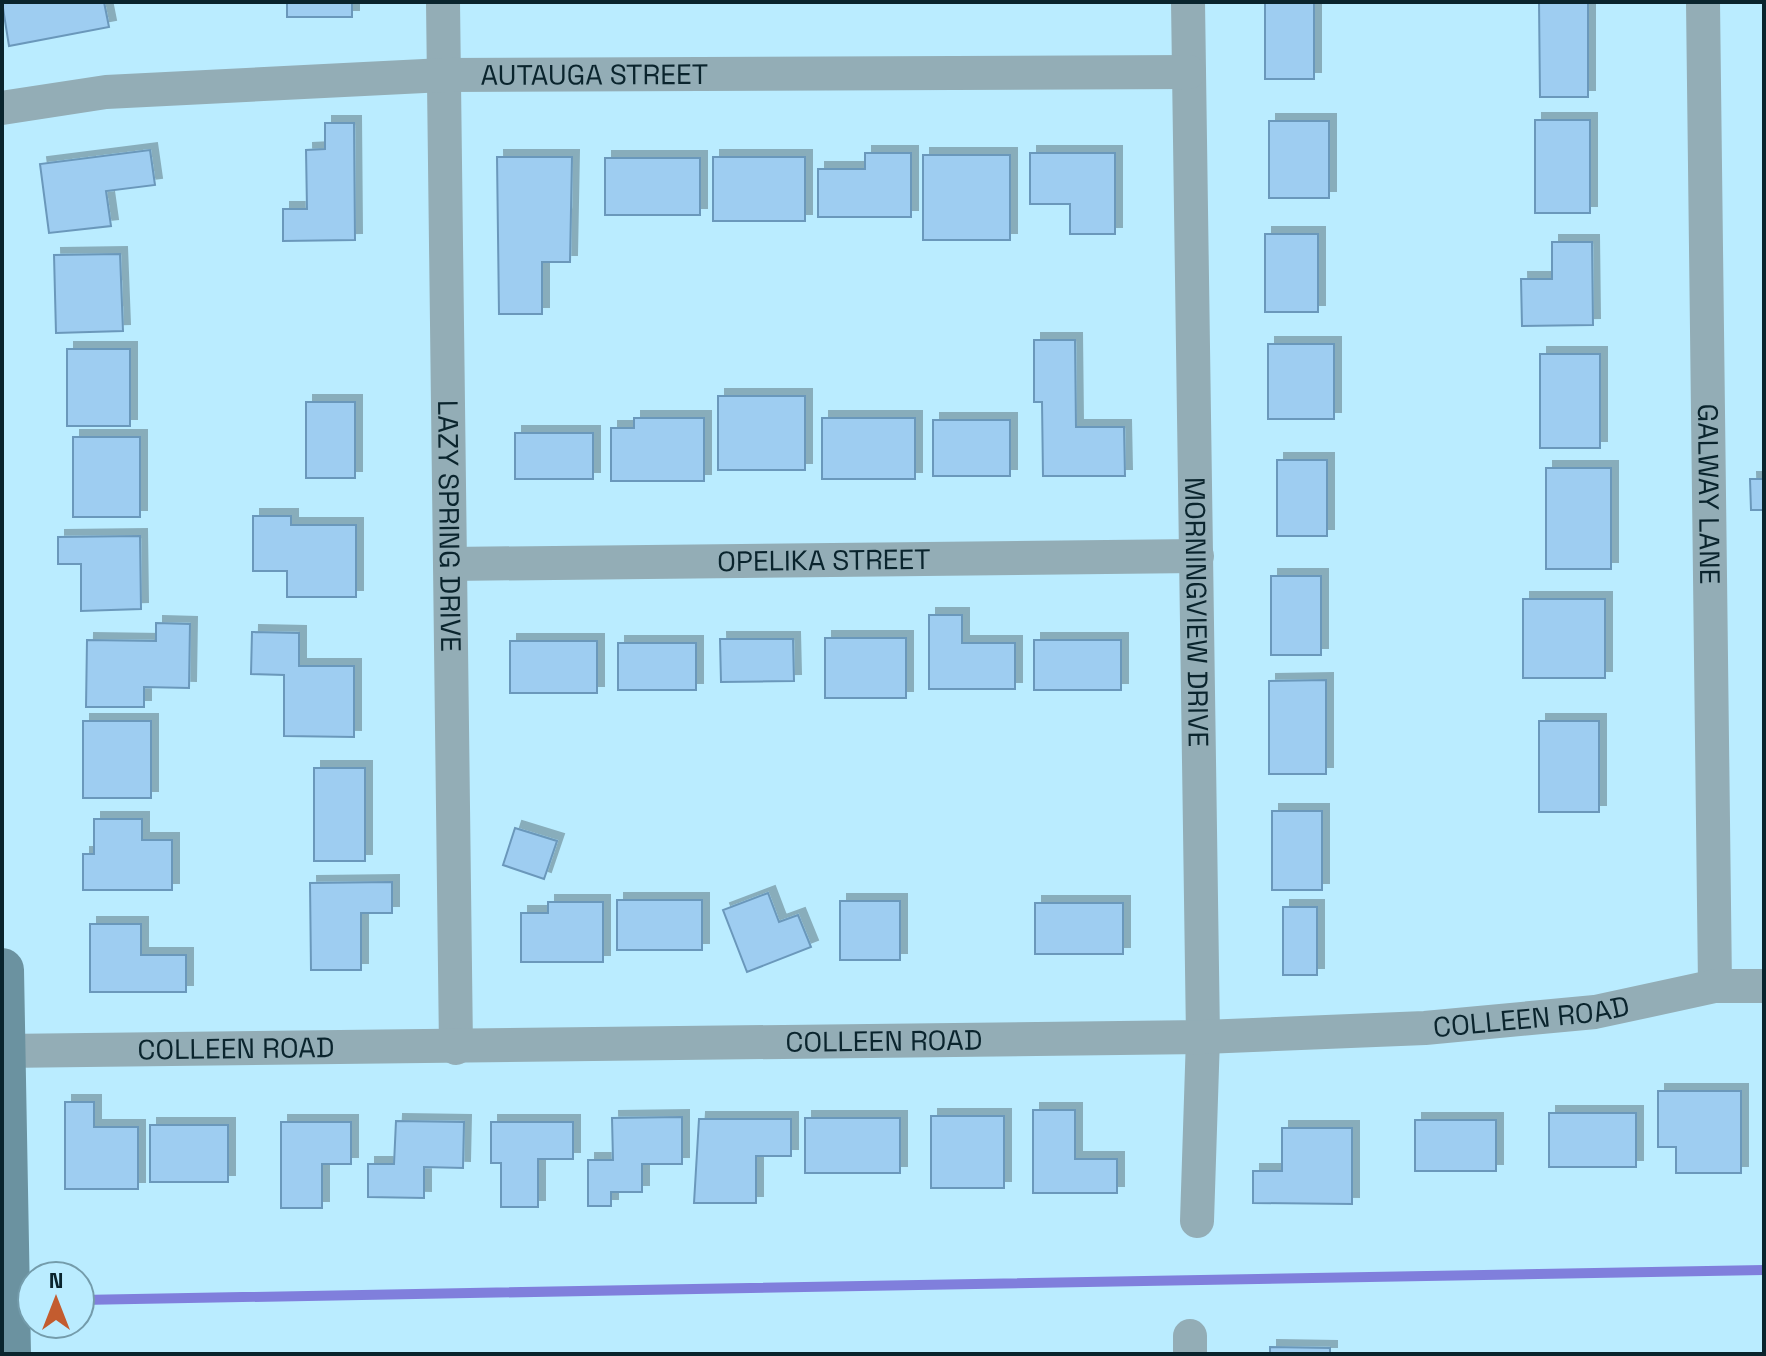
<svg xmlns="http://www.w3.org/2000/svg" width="1766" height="1356" font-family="'Space Grotesk',sans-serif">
  <defs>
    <filter id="shadow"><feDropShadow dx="7" dy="-7" stdDeviation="0" flood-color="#0004"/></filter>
  </defs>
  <rect width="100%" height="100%" fill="#baecff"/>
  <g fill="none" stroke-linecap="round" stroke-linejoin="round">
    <path stroke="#807fdc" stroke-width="10" d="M 80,1300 L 1764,1270"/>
  </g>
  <path fill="#9ecdf1" stroke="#6b98bb" stroke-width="2" filter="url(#shadow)" d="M 2,2 L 104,2 L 109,27 L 9,46 Z
    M 287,2 L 352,2 L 352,17 L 287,17 Z
    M 1539,2 L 1588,2 L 1588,97 L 1540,97 Z
    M 1265,3 L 1314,3 L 1314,79 L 1265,79 Z
    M 1535,120 L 1590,120 L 1590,213 L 1535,213 Z
    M 1269,121 L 1329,121 L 1329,198 L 1269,198 Z
    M 325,123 L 354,123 L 355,240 L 283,241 L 283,209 L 307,209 L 306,150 L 325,149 Z
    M 150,150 L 155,185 L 106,191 L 111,226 L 49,233 L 40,164 Z
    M 865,153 L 911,153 L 911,217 L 818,217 L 818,169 L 865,169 Z
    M 1030,153 L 1115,153 L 1115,234 L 1070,234 L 1070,204 L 1030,204 Z
    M 923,155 L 1010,155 L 1010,240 L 923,240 Z
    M 497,157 L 572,157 L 570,262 L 542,262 L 542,314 L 499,314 Z
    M 713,157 L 805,157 L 805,221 L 713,221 Z
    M 605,158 L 700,158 L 700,215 L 605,215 Z
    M 1265,234 L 1318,234 L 1318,312 L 1265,312 Z
    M 1552,242 L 1592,242 L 1593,325 L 1522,326 L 1521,279 L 1552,279 Z
    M 120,254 L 123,331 L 56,333 L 54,255 Z
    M 1034,340 L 1075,340 L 1076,427 L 1124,427 L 1125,476 L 1043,476 L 1042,402 L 1034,402 Z
    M 1268,344 L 1334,344 L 1334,419 L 1268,419 Z
    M 67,349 L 130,349 L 130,426 L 67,426 Z
    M 1540,354 L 1600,354 L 1600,448 L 1540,448 Z
    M 718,396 L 805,396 L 805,470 L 718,470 Z
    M 306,402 L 355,402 L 355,478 L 306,478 Z
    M 634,418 L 704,418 L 704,481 L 611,481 L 611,428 L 634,428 Z
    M 822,418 L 915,418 L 915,479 L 822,479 Z
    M 933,420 L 1010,420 L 1010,476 L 933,476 Z
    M 515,433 L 593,433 L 593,479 L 515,479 Z
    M 73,437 L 140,437 L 140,517 L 73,517 Z
    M 1277,460 L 1327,460 L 1327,536 L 1277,536 Z
    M 1546,468 L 1611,468 L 1611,569 L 1546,569 Z
    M 1750,479 L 1764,479 L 1764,510 L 1751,510 Z
    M 253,516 L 291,516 L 291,525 L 356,525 L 356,597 L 287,597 L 287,571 L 253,571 Z
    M 140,536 L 141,609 L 81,611 L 81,564 L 58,564 L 58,537 Z
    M 1271,576 L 1321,576 L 1321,655 L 1271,655 Z
    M 1523,599 L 1605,599 L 1605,678 L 1523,678 Z
    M 929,615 L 962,615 L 962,643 L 1015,643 L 1015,689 L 929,689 Z
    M 156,623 L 190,624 L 189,688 L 144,687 L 144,707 L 86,707 L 87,640 L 156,641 Z
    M 252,632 L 299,633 L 299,666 L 354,666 L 354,737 L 284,736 L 284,675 L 251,674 Z
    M 825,638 L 906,638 L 906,698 L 825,698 Z
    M 720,639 L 793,639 L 794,681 L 721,682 Z
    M 1034,640 L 1121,640 L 1121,690 L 1034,690 Z
    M 510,641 L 597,641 L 597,693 L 510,693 Z
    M 618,643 L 696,643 L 696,690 L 618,690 Z
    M 1326,680 L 1326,774 L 1269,774 L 1269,681 Z
    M 83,721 L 151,721 L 151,798 L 83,798 Z
    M 1539,721 L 1599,721 L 1599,812 L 1539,812 Z
    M 314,768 L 365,768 L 365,861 L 314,861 Z
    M 1272,811 L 1322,811 L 1322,890 L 1272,890 Z
    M 94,819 L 142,819 L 142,840 L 172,840 L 172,890 L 83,890 L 83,854 L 94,854 Z
    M 515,828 L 557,841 L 544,879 L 503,865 Z
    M 392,882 L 392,913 L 361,913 L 361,970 L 311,970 L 310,883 Z
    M 768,893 L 779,922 L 798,915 L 811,947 L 747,972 L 723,910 Z
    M 617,900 L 702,900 L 702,950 L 617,950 Z
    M 840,901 L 900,901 L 900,960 L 840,960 Z
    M 548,902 L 603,902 L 603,962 L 521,962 L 521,913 L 548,913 Z
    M 1035,903 L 1123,903 L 1123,954 L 1035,954 Z
    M 1283,907 L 1317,907 L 1317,975 L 1283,975 Z
    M 90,924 L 141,924 L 141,955 L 186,955 L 186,992 L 90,992 Z
    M 1658,1091 L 1741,1091 L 1741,1173 L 1676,1173 L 1676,1147 L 1658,1147 Z
    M 65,1102 L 94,1102 L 94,1127 L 138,1127 L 138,1189 L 65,1189 Z
    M 1033,1110 L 1075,1110 L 1075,1159 L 1117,1159 L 1117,1193 L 1033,1193 Z
    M 1549,1113 L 1636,1113 L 1636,1167 L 1549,1167 Z
    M 931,1116 L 1004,1116 L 1004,1188 L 931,1188 Z
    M 682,1117 L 682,1164 L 642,1164 L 642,1192 L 611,1192 L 611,1206 L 588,1206 L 588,1160 L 613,1160 L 612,1118 Z
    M 805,1118 L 900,1118 L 900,1173 L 805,1173 Z
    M 699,1119 L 791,1119 L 791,1156 L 756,1156 L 756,1203 L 694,1203 Z
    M 1415,1120 L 1496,1120 L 1496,1171 L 1415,1171 Z
    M 396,1121 L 464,1122 L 463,1168 L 424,1167 L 424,1198 L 368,1197 L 368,1164 L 394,1164 Z
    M 281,1122 L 351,1122 L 351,1164 L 322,1164 L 322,1208 L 281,1208 Z
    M 491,1122 L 573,1122 L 573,1159 L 538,1159 L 538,1207 L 501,1207 L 501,1163 L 491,1163 Z
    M 150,1125 L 228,1125 L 228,1182 L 150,1182 Z
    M 1282,1128 L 1352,1128 L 1352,1204 L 1253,1203 L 1253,1171 L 1282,1171 Z
    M 1270,1347 L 1330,1348 L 1330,1354 L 1270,1354 Z"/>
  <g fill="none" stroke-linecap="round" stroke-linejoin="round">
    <g stroke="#93adb6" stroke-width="34">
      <path id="s1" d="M 443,2 L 456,1048"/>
      <path id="s2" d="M 1188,2 L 1203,1037 L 1197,1221"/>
      <path id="s3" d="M 1703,2 L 1715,986"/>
      <path id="s4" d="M 2,108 L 106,92 L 444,75 L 1189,72"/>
      <path id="s5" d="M 450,564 L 1197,556"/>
      <path id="s6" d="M 2,1051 L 1203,1037 L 1425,1028 L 1595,1012 L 1715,986 L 1764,986"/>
      <path d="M 1190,1354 L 1190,1336"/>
    </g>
    <path stroke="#6b92a0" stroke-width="44" d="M 2,970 L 9,1354"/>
  </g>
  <g text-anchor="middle" stroke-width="6" stroke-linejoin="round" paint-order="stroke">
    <g font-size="28" fill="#0a242d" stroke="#baecff">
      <text dy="10" stroke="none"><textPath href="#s4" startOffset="594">AUTAUGA STREET</textPath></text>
      <text dy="10" stroke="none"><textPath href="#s3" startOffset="492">GALWAY LANE</textPath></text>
      <text dy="10" stroke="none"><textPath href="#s1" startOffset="524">LAZY SPRING DRIVE</textPath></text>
      <text dy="10" stroke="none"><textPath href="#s5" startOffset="374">OPELIKA STREET</textPath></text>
      <text dy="10" stroke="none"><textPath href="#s2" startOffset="610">MORNINGVIEW DRIVE</textPath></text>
      <text dy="10" stroke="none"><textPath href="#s6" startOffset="1530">COLLEEN ROAD</textPath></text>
      <text dy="10" stroke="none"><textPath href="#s6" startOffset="882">COLLEEN ROAD</textPath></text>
      <text dy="10" stroke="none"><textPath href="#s6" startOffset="234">COLLEEN ROAD</textPath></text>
    </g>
  </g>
  <rect width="1766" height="1356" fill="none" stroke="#0a242d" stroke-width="8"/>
  <g transform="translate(56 1300)"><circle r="38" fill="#baecff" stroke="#749cab" stroke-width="2"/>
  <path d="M0-6L14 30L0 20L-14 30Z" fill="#c35c2f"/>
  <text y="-12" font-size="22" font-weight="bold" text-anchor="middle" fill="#0a242d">N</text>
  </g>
</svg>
